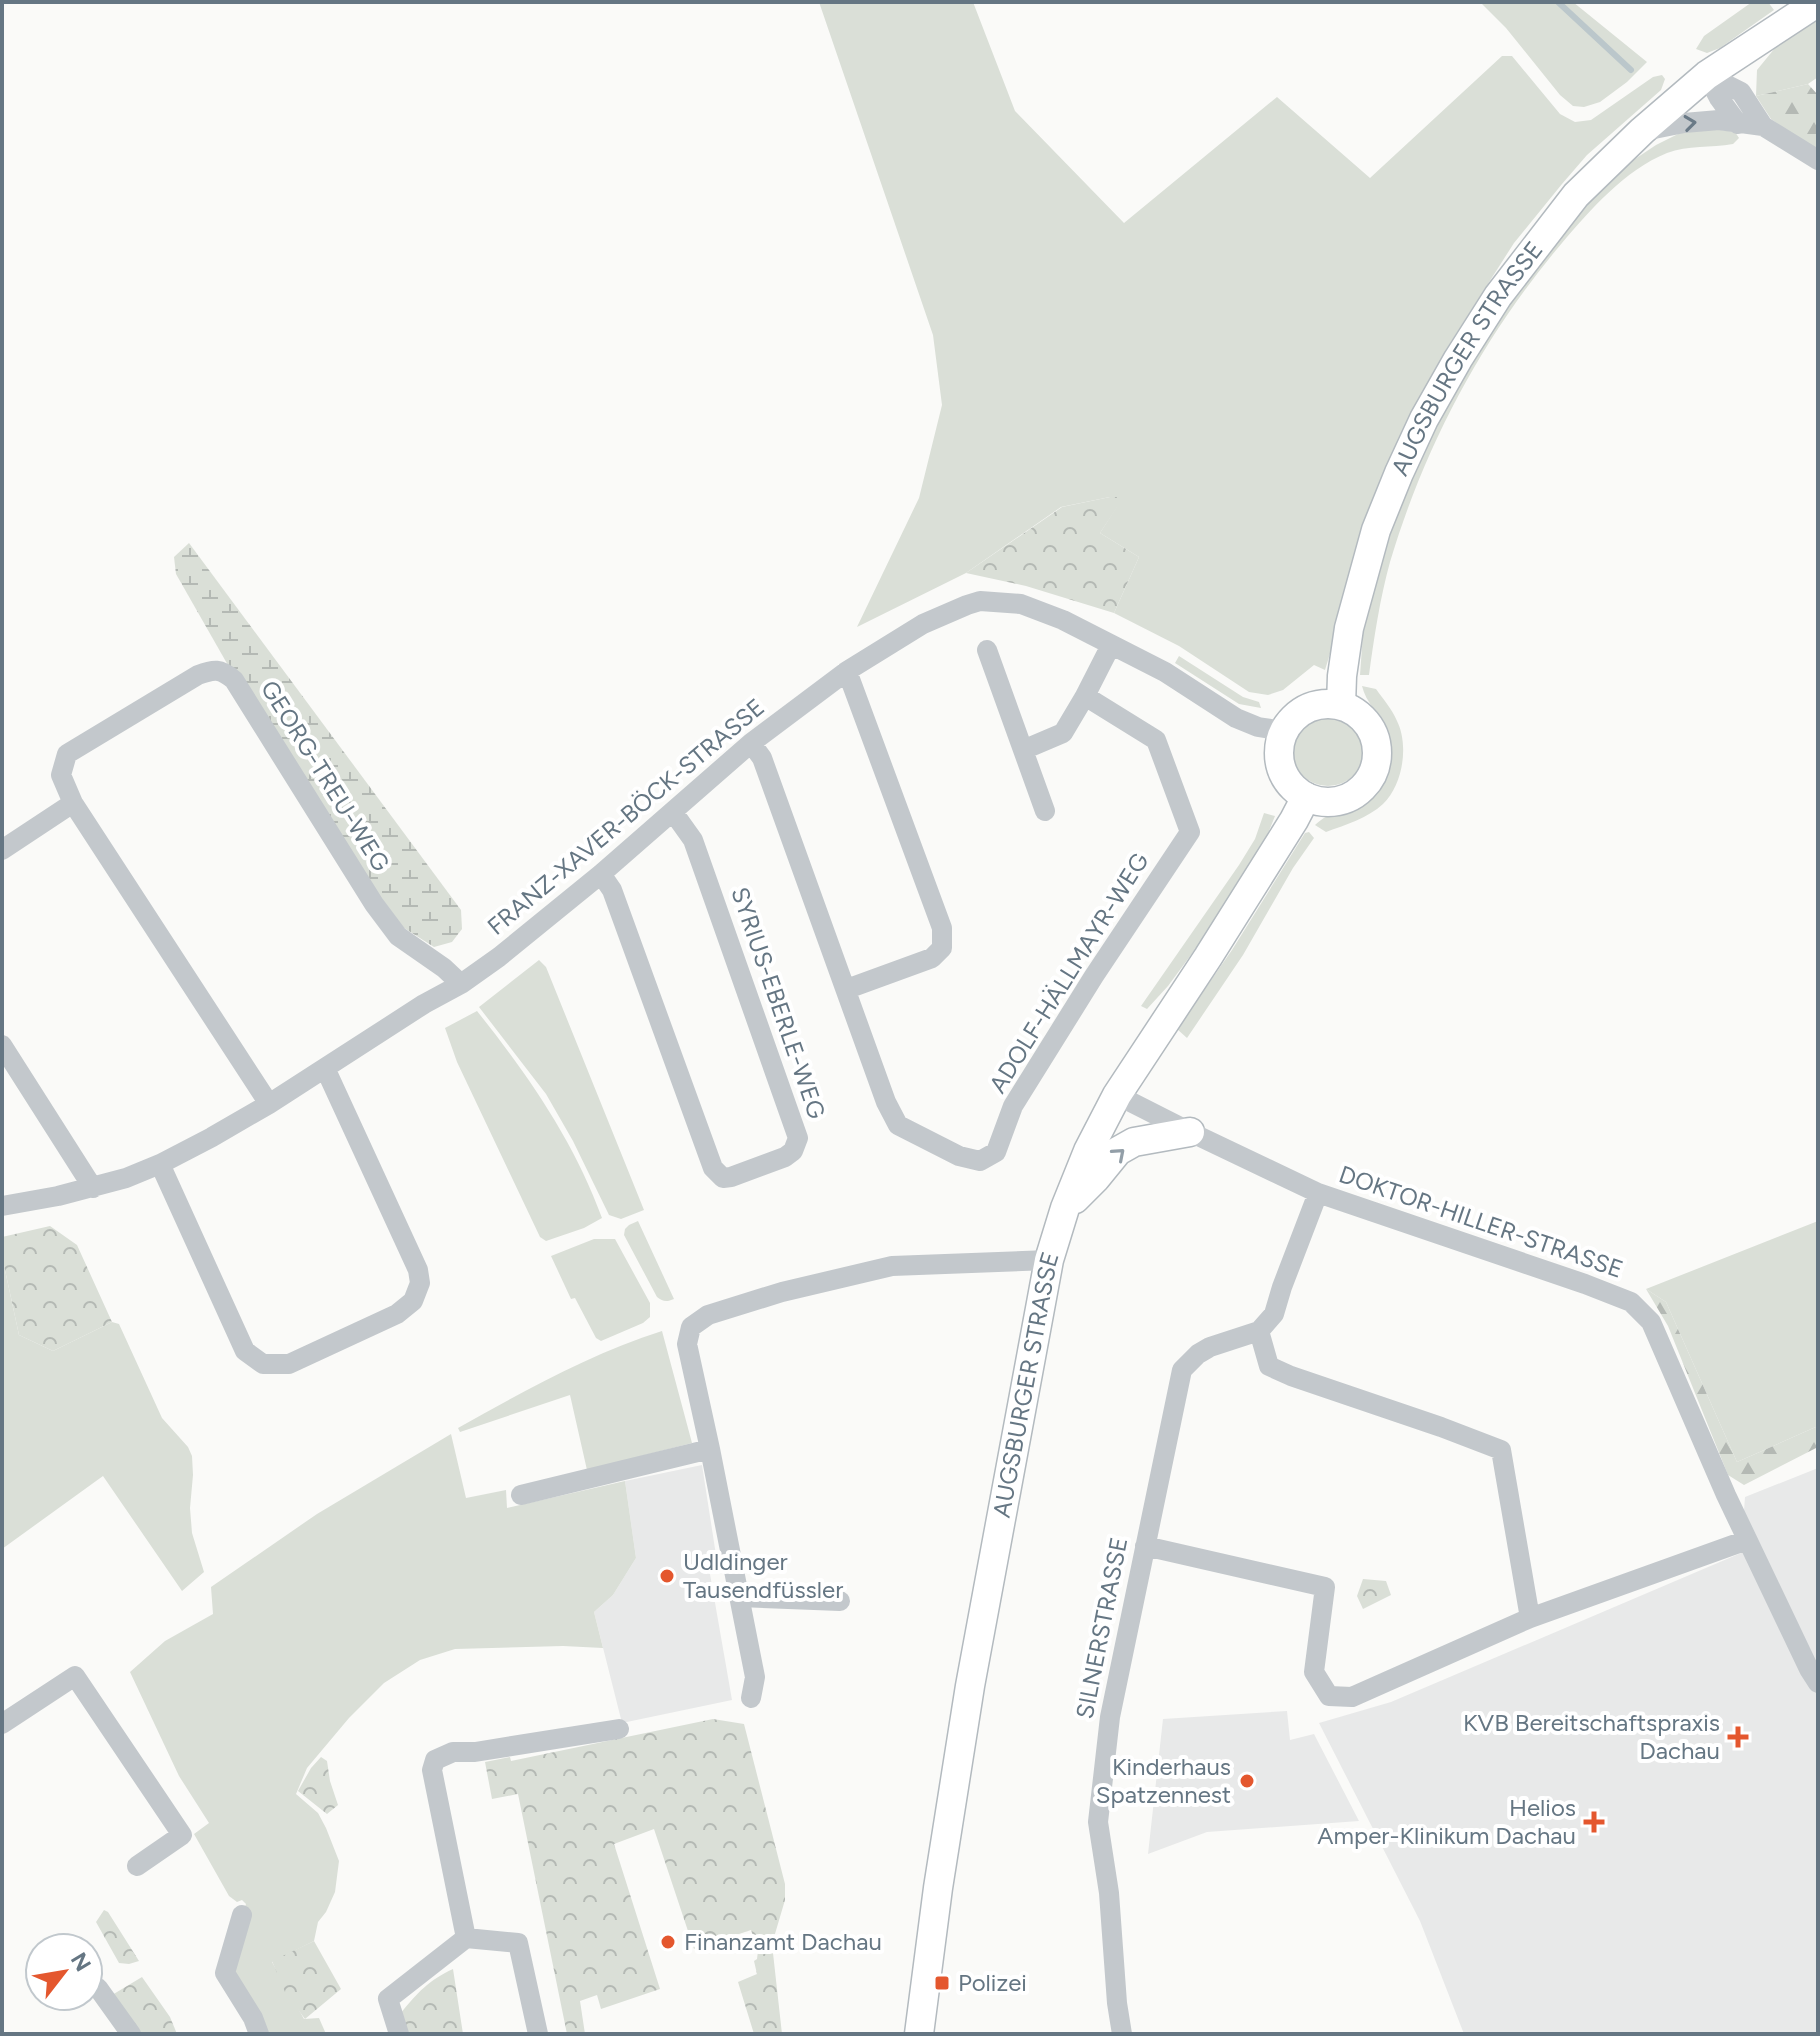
<svg xmlns="http://www.w3.org/2000/svg" width="1820" height="2036" font-family="Figtree,sans-serif">
  <defs>
    <pattern id="forest-firs" width="22" height="20" patternUnits="userSpaceOnUse" patternTransform="scale(2)"><rect width="22" height="20" fill="#dadfd7"/><path d="M5 1l3.5 6h-7zM16 11l3.5 6h-7z" fill="#b4b9b4"/></pattern>
    <pattern id="wetland-marsh" width="20" height="14" patternUnits="userSpaceOnUse" patternTransform="scale(2)"><rect width="20" height="14" fill="#dadfd7"/><path d="M1 5h8M5 5V1M11 12h8M15 12V8" fill="none" stroke="#b4b9b4"/></pattern>
    <pattern id="park-crowns" width="20" height="18" patternUnits="userSpaceOnUse" patternTransform="scale(2)"><rect width="20" height="18" fill="#dadfd7"/><path d="M2 6a3 3 0 1 1 6 0M12 15a3 3 0 1 1 6 0" fill="none" stroke="#b4b9b4"/></pattern>
  </defs>
  <rect width="100%" height="100%" fill="#fafaf8"/>
  <path fill="#e8e9e9" d="M 702,1465 L 716,1555 L 707,1557 L 732,1700 L 622,1723 L 594,1612 L 613,1595 L 636,1558 L 625,1481 Z
    M 1818,1468 L 1818,2034 L 1464,2034 L 1420,1921 L 1319,1723 L 1391,1702 L 1741,1553 L 1745,1497 Z
    M 1287,1711 L 1290,1740 L 1314,1734 L 1359,1821 L 1207,1832 L 1148,1854 L 1163,1719 Z"/>
  <path fill="#dadfd7" d="M 819,2 L 973,2 L 1015,111 L 1124,223 L 1277,97 L 1370,178 L 1502,56 L 1512,56 L 1560,114 L 1575,122 L 1591,120 L 1653,77 L 1662,75 L 1665,79 L 1661,90 L 1587,155 L 1562,184 L 1514,243 L 1447,348 L 1388,463 L 1325,670 L 1314,665 L 1283,690 L 1268,695 L 1249,692 L 1179,646 L 1114,613 L 1139,557 L 1100,533 L 1123,497 L 1110,497 L 1061,507 L 966,573 L 857,627 L 919,498 L 942,405 L 933,335 Z
    M 1480,2 L 1573,2 L 1647,62 L 1627,82 L 1600,102 L 1584,107 L 1573,106 L 1560,95 L 1506,28 Z
    M 1752,2 L 1768,2 L 1774,10 L 1720,48 L 1707,53 L 1696,49 L 1704,36 Z
    M 1818,20 L 1818,77 L 1808,84 L 1756,96 L 1757,70 L 1775,48 Z
    M 1715,129 L 1735,132 L 1739,138 L 1733,144 C 1711,148 1688,145 1667,153 C 1625,170 1591,209 1562,243 C 1483,336 1425,445 1390,562 C 1380,598 1374,638 1369,675 L 1360,675 L 1363,633 L 1386,535 L 1418,453 L 1497,309 L 1611,175 L 1656,145 L 1680,133 Z
    M 1179,656 L 1243,697 L 1259,702 L 1261,708 L 1239,704 L 1175,663 Z
    M 1362,686 L 1376,689 C 1383,699 1392,709 1397,721 C 1409,745 1403,785 1383,804 C 1368,818 1345,825 1326,832 L 1315,825 C 1331,810 1342,814 1359,805 C 1384,792 1396,755 1385,729 C 1379,713 1366,703 1362,686 Z
    M1292 750a36 36 0 1 1 72 0a36 36 0 1 1-72 0Z
    M 1264,813 L 1275,816 L 1261,851 L 1216,921 L 1168,986 L 1147,1009 L 1141,1006 L 1239,865 L 1255,839 Z
    M 1309,832 L 1314,838 L 1293,868 L 1243,955 L 1187,1038 L 1177,1029 L 1232,950 L 1305,833 Z
    M 539,960 L 546,967 L 644,1210 L 621,1219 L 609,1215 L 573,1141 L 546,1094 L 479,1007 Z
    M 477,1011 C 528,1075 574,1141 602,1218 L 584,1228 L 546,1241 L 540,1237 L 457,1062 L 445,1028 Z
    M 638,1221 L 674,1299 C 667,1302 663,1302 657,1297 L 624,1235 L 625,1229 L 629,1225 Z
    M 1818,1221 L 1818,1426 L 1737,1462 L 1666,1302 L 1646,1289 Z
    M 594,1239 L 615,1239 L 650,1303 L 650,1317 L 643,1323 L 601,1341 L 596,1338 L 575,1298 L 571,1299 L 551,1256 Z
    M 2,1256 L 19,1335 L 53,1351 L 112,1322 L 119,1324 L 162,1418 L 188,1447 L 192,1456 L 193,1475 L 190,1508 L 192,1533 L 204,1572 L 182,1591 L 103,1476 L 2,1549 Z
    M 662,1331 L 692,1443 L 587,1470 L 570,1395 L 460,1432 L 458,1428 C 524,1391 590,1354 662,1331 Z
    M 451,1434 L 466,1498 L 506,1490 L 507,1508 L 625,1481 L 636,1558 L 613,1595 L 594,1612 L 603,1648 L 563,1646 L 455,1649 L 420,1660 L 384,1683 L 349,1718 L 307,1768 L 296,1794 L 318,1813 L 326,1828 L 339,1861 L 335,1892 L 326,1912 L 318,1922 L 314,1941 L 272,1962 L 304,2019 L 319,2018 L 326,2034 L 266,2034 L 233,1973 L 242,1915 L 246,1904 L 242,1900 L 237,1902 L 229,1896 L 194,1834 L 209,1823 L 179,1776 L 130,1672 L 165,1641 L 213,1614 L 211,1587 L 317,1514 Z"/>
  <path fill="url(#forest-firs)" d="M 1808,84 L 1818,95 L 1818,149 L 1809,146 L 1771,119 L 1756,96 Z
    M 1646,1289 L 1666,1302 L 1737,1462 L 1818,1426 L 1818,1447 L 1744,1485 L 1728,1475 L 1668,1326 Z"/>
  <path fill="url(#wetland-marsh)" d="M 189,543 L 461,910 L 462,929 L 452,942 L 434,947 L 404,928 L 392,916 L 229,667 L 176,574 L 174,557 Z"/>
  <path fill="url(#park-crowns)" d="M 1110,497 L 1124,497 L 1100,533 L 1139,557 L 1114,613 L 1026,586 L 966,573 L 1062,507 Z
    M 50,1226 L 77,1245 L 112,1322 L 53,1351 L 19,1335 L 2,1256 L 2,1237 Z
    M 1363,1579 L 1386,1581 L 1391,1595 L 1363,1609 L 1357,1596 Z
    M 713,1719 L 744,1724 L 785,1884 L 785,1900 L 772,1944 L 782,2034 L 754,2034 L 738,1982 L 757,1974 L 754,1961 L 757,1959 L 758,1951 L 751,1930 L 694,1949 L 654,1829 L 614,1844 L 660,1989 L 601,2009 L 597,1995 L 580,2001 L 585,2034 L 567,2034 L 518,1794 L 492,1799 L 485,1762 L 510,1757 L 511,1761 Z
    M 321,1757 L 327,1761 L 330,1781 L 338,1805 L 327,1814 L 298,1791 L 311,1768 Z
    M 104,1910 L 108,1912 L 139,1961 L 129,1964 L 119,1963 L 96,1922 Z
    M 314,1941 L 341,1989 L 305,2019 L 285,1992 L 272,1961 Z
    M 453,1969 L 463,2034 L 409,2034 L 401,2013 C 417,1993 429,1980 453,1969 Z
    M 142,1977 L 170,2017 L 177,2034 L 141,2034 L 112,1995 Z"/>
  <g fill="none" stroke-linecap="round" stroke-linejoin="round">
    <path stroke="#bbc7cb" stroke-width="6" d="M 1558,2 L 1631,70"/>
    <defs>
      <g id="secondary">
        <circle cx="1328" cy="753" r="49"/>
        <path id="s1" d="M 1341,705 L 1342,676 L 1349,628 L 1376,530 L 1399,473 L 1424,419 L 1458,359 L 1498,296 L 1576,195 L 1642,131 L 1707,75 L 1818,2"/>
        <path d="M 1075,1199 L 1096,1178 L 1118,1151 L 1134,1142 L 1190,1132"/>
        <path id="s2" d="M 919,2034 L 938,1888 L 970,1686 L 1049,1260 L 1065,1208 L 1088,1151 L 1117,1095 L 1208,957 L 1294,820 L 1306,797"/>
      </g>
    </defs>
    <use href="#secondary" stroke="#b3babf" stroke-width="31"/>
    <path stroke="#c3c8cc" stroke-width="20" d="M 1707,75 L 1741,92 L 1763,126 L 1818,160
      M 1707,75 L 1719,98 L 1738,124
      M 1644,131 L 1684,123 L 1719,120 L 1763,126
      M 987,650 L 1045,811
      M 751,743 L 762,758 L 886,1102 L 898,1125 L 959,1156 L 980,1161 L 996,1152 L 1013,1106 L 1094,976 L 1190,832 L 1156,740 L 1085,696 L 1111,645
      M 1023,750 L 1063,733 L 1085,696
      M 2,850 L 73,803
      M 601,874 L 612,890 L 713,1168 L 723,1178 L 731,1177 L 785,1157 L 793,1151 L 798,1138 L 693,840 L 673,812
      M 847,989 L 932,958 L 942,948 L 942,928 L 847,671
      M 2,1045 L 93,1188
      M 1117,1095 L 1190,1132 L 1318,1193 L 1585,1284 L 1631,1302 L 1651,1322 L 1726,1495 L 1809,1669 L 1818,1683
      M 269,1104 L 73,803 L 61,775 L 67,754 L 198,675 C 214,669 220,668 234,680 L 374,904 L 398,936 L 444,968 L 461,984
      M 160,1164 L 245,1351 L 263,1364 L 289,1364 L 397,1314 L 413,1301 L 420,1283 L 418,1270 L 325,1068
      M 2,1206 L 58,1196 L 126,1178 L 160,1164 L 212,1137 L 269,1104 L 424,1004 L 461,984 L 499,957 L 601,874 L 751,743 L 847,671 L 923,624 L 967,605 L 980,601 L 1021,604 L 1063,620 L 1165,672 L 1236,718 L 1258,727 L 1283,731
      M 1259,1331 L 1269,1366 L 1291,1376 L 1441,1427 L 1501,1450 L 1530,1618
      M 1259,1331 L 1274,1314 L 1282,1287 L 1318,1193
      M 521,1495 L 710,1449
      M 1145,1546 L 1325,1587 L 1314,1672 L 1329,1696 L 1352,1697 L 1530,1618 L 1747,1540
      M 740,1597 L 840,1601
      M 751,1698 L 755,1677 L 710,1449 L 687,1344 L 691,1327 L 708,1315 L 782,1292 L 892,1266 L 1049,1260
      M 2,1724 L 75,1676 L 182,1835 L 137,1866
      M 242,1915 L 225,1973 L 253,2018 L 259,2034
      M 98,1988 L 131,2034
      M 399,2034 L 388,1999 L 466,1938
      M 538,2034 L 518,1943 L 466,1938 L 432,1770 L 435,1760 L 453,1752 L 475,1752 L 619,1729
      M 1122,2034 L 1117,2003 L 1109,1893 L 1098,1822 L 1110,1717 L 1182,1370 L 1198,1354 L 1210,1347 L 1259,1331"/>
    <use href="#secondary" stroke="#fff" stroke-width="28"/>
  </g>
  <defs><path id="oneway-chevron" d="M-2-3.5L2.5 0L-2 3.5" fill="none" stroke-width="1.6" stroke-linecap="round" stroke-linejoin="round" transform="scale(2)"/></defs>
  <use stroke="#6a7a87" href="#oneway-chevron" transform="translate(1690 123) rotate(-7)"/>
  <use stroke="#939fa8" href="#oneway-chevron" transform="translate(1119 1154) rotate(-41)"/>
  <g fill="#e4572e" stroke="#fff" stroke-width="3">
    <circle cx="667" cy="1576" r="8"/>
    <path d="M1734 1725h8v8h8v8h-8v8h-8v-8h-8v-8h8z"/>
    <circle cx="1247" cy="1781" r="8"/>
    <path d="M1590 1810h8v8h8v8h-8v8h-8v-8h-8v-8h8z"/>
    <circle cx="668" cy="1942" r="8"/>
    <rect x="934" y="1975" width="16" height="16" rx="4"/>
  </g>
  <g text-anchor="middle" stroke-width="8" stroke-linejoin="round" paint-order="stroke">
    <g font-size="24" fill="#657683" stroke="#fff">
      <text dy="8" stroke="none"><textPath href="#s1" startOffset="374">AUGSBURGER STRASSE</textPath></text>
      <text transform="translate(325 776) rotate(58)" y="8">GEORG-TREU-WEG</text>
      <text transform="translate(626 817) rotate(-40)" y="8">FRANZ-XAVER-BÖCK-STRASSE</text>
      <text transform="translate(1069 973) rotate(-58)" y="8">ADOLF-HÄLLMAYR-WEG</text>
      <text transform="translate(778 1003) rotate(71)" y="8">SYRIUS-EBERLE-WEG</text>
      <text transform="translate(1481 1222) rotate(19)" y="8">DOKTOR-HILLER-STRASSE</text>
      <text dy="8" stroke="none"><textPath href="#s2" startOffset="658">AUGSBURGER STRASSE</textPath></text>
      <text transform="translate(1102 1628) rotate(-79)" y="8">SILNERSTRASSE</text>
    </g>
    <g font-size="24" fill="#657683" stroke="#fff" text-anchor="start">
      <text x="683" y="1570">Udldinger<tspan x="683" dy="28">Tausendfüssler</tspan></text>
      <text x="1720" y="1731" text-anchor="end">KVB Bereitschaftspraxis<tspan x="1720" dy="28">Dachau</tspan></text>
      <text x="1231" y="1775" text-anchor="end">Kinderhaus<tspan x="1231" dy="28">Spatzennest</tspan></text>
      <text x="1576" y="1816" text-anchor="end">Helios<tspan x="1576" dy="28">Amper-Klinikum Dachau</tspan></text>
      <text x="684" y="1950">Finanzamt Dachau</text>
      <text x="958" y="1991">Polizei</text>
    </g>
  </g>
  <rect width="1820" height="2036" fill="none" stroke="#657683" stroke-width="8"/>
  <g transform="translate(64 1972) rotate(59)"><circle r="38" fill="#ffffff" stroke="#c1c8cd" stroke-width="2"/>
  <path d="M0-6L14 30L0 20L-14 30Z" fill="#e4572e"/>
  <text y="-12" font-size="22" font-weight="bold" text-anchor="middle" fill="#657683">N</text>
  </g>
</svg>
